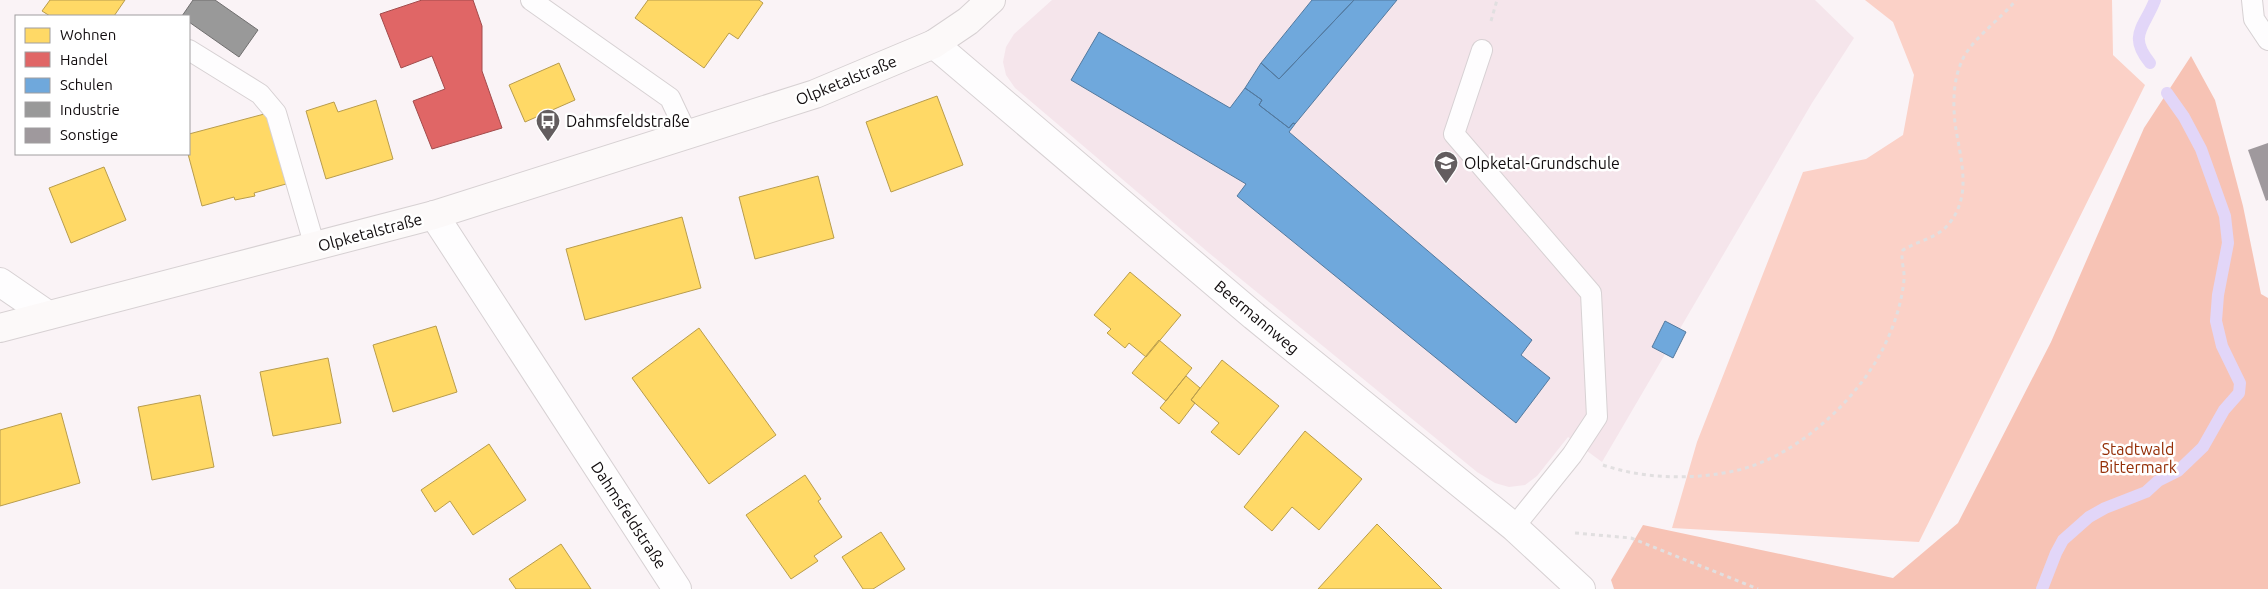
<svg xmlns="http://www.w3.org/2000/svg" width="2268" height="589" font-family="Ubuntu,sans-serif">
  <rect width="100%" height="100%" fill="#faf3f6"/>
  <path fill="#f5e5eb" d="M 1052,0 L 1815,0 L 1854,38 L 1812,103 L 1602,462 L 1568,437 L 1537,476 L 1525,485 L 1509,487 L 1495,483 L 1477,472 L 1209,253 L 1015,88 L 1006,75 L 1003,62 L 1006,47 L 1014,34 Z"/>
  <path fill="#fbd1c7" d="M 1865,0 L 2112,0 L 2113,55 L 2145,85 L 1919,542 L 1672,528 L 1697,442 L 1803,172 L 1866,159 L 1903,135 L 1914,75 L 1893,22 Z"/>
  <path fill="#f7c3b5" d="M 2191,56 L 2215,100 L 2243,206 L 2261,294 L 2268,298 L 2268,589 L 1614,589 L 1611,580 L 1643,525 L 1893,578 L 1958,523 L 2051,342 L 2144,128 Z"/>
  <path fill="#ffd966" stroke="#b89c4c" d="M 50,0 L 125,0 L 114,16 L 50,16 L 42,11 Z
    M 648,0 L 759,0 L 763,3 L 738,39 L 729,33 L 704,68 L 635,18 Z
    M 559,63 L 575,100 L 525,122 L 509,85 Z
    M 937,96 L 963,165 L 891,192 L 866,122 Z
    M 376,100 L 393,159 L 326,179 L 306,111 L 334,102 L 338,112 Z
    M 268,113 L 286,184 L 254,193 L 255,196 L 235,200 L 234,197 L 202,206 L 188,154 L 189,134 Z
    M 104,167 L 126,220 L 71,243 L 49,188 Z
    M 818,176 L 834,238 L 755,259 L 739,197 Z
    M 682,217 L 701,288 L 585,320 L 566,249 Z
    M 1130,272 L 1181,315 L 1146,357 L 1129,343 L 1125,348 L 1107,333 L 1111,329 L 1094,315 Z
    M 436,326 L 457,392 L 393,412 L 373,345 Z
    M 699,328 L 776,435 L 709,484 L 632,378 Z
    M 1159,340 L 1192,368 L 1166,401 L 1132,373 Z
    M 328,358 L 341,423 L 273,436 L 260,372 Z
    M 1222,360 L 1279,406 L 1239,455 L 1211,432 L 1219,423 L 1191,400 Z
    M 1186,376 L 1200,388 L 1191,400 L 1195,403 L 1179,424 L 1160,408 Z
    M 200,395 L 214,467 L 152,480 L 138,407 Z
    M 61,413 L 80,483 L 0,506 L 0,430 Z
    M 1305,431 L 1362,479 L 1319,530 L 1292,507 L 1272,531 L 1244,507 Z
    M 489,444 L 526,500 L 473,535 L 450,501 L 435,512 L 421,490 Z
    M 805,475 L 821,499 L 818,501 L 842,537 L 814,556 L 818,561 L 791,579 L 746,515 Z
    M 1377,524 L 1442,589 L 1318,589 Z
    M 881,532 L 905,569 L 873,589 L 863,589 L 842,557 Z
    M 561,544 L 591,589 L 516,589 L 509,579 Z"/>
  <path fill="#e06666" stroke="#a24b4c" d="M 422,0 L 473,0 L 482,26 L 482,71 L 502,128 L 432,149 L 413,101 L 445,89 L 432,56 L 401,68 L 380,14 Z"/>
  <path fill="#6fa8dc" stroke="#53799e" d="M 1312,0 L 1354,0 L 1279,79 L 1261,63 Z
    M 1354,0 L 1397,0 L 1295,124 L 1293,123 L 1289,128 L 1259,105 L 1262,100 L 1245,88 L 1261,63 L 1279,79 Z
    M 1099,32 L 1230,108 L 1245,88 L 1262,100 L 1259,105 L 1289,128 L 1293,123 L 1295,124 L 1289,132 L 1532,340 L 1521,355 L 1550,378 L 1516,423 L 1237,196 L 1246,184 L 1071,80 Z
    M 1665,321 L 1686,332 L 1673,358 L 1652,347 Z"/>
  <path fill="#999" stroke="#706f6f" d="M 193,0 L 215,0 L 258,30 L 239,57 L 189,22 L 189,16 L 182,16 Z"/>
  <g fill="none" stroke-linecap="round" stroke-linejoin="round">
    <path stroke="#e2d6f8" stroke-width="12" d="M 2150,63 C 2127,35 2145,27 2155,0
      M 2042,589 L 2056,553 L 2063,540 L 2089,517 L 2105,508 L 2146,492 L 2158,481 L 2178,471 L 2203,447 L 2224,410 L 2239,393 L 2240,383 L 2222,346 L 2216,321 L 2218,295 L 2228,243 L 2225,216 L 2201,149 L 2184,117 L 2167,93"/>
  </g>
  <path fill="#9f999d" d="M 2268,143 L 2268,200 L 2266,201 L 2248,150 Z"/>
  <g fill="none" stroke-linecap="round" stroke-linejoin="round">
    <defs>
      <path id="lane" d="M 531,0 L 670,98 L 687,134
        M 2252,0 L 2254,19 L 2268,40
        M 189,50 L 260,94 L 276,113 L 315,247
        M 1482,50 L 1454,134 L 1591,293 L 1597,417 L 1572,455 L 1514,527"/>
      <path id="street" d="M 934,44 L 1254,316 L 1514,527 L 1581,589
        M 434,215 L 677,589
        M 0,282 L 48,315"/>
      <path id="secondary" d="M 0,328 L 434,215 L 815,94 L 934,44 L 968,21 L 991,0"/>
    </defs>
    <use href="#lane" stroke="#d7d1d3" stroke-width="22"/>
    <use href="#street" stroke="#d7d1d3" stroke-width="30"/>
    <use href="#secondary" stroke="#d7d1d3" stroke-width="30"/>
    <path stroke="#e1dfe0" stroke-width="3" stroke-dasharray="4 4" stroke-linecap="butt" d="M 1491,21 L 1497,0
      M 1603,465 C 1644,479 1692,480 1734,471 C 1797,458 1863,396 1888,338 C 1896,320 1902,300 1904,280 C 1905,269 1900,260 1903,250 C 1916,242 1932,239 1944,229 C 1975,199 1960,159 1955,123 C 1953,104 1953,82 1961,63 C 1969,41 2001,19 2016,0
      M 1575,533 L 1631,538 L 1758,589"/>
    <use href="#lane" stroke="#fefdfe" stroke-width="20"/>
    <use href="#street" stroke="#fefdfe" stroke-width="28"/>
    <use href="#secondary" stroke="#fcf9f9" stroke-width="28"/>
  </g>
  <defs>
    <symbol id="bus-pin" viewBox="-11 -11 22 30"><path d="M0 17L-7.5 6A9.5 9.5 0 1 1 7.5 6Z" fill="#635d5f" stroke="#fff"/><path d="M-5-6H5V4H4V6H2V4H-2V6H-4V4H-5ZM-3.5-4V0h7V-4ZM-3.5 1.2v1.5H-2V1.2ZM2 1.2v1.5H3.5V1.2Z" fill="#fff"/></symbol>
    <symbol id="school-pin" viewBox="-11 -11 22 30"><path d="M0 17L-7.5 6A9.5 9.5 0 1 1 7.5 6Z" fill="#635d5f" stroke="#fff"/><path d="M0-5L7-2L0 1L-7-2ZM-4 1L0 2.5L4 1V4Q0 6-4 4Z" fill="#fff"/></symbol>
  </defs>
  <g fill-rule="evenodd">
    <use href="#bus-pin" x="534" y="107" width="28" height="38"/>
    <use href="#school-pin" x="1432" y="149" width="28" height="38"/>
  </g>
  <g text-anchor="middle" stroke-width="5" stroke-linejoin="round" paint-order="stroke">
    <g font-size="16" fill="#110c0e" stroke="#fff">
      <text transform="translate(846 80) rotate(-22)" y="6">Olpketalstraße</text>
      <text transform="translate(370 232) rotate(-15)" y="6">Olpketalstraße</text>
      <text transform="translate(1257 317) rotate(40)" y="6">Beermannweg</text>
      <text transform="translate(629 515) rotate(57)" y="6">Dahmsfeldstraße</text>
    </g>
    <g font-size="16" fill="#110c0e" stroke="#fff" text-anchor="start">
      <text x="566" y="127">Dahmsfeldstraße</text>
      <text x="1464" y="169">Olpketal-Grundschule</text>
    </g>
    <g font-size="16" fill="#942e06" stroke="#fff">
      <text x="2138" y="455">Stadtwald<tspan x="2138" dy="18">Bittermark</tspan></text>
    </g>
  </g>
  <rect x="15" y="15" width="175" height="140" fill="#ffffff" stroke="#a09e9f"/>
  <rect x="25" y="28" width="25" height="15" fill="#ffd966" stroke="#a09e9f"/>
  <text x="60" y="40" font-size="15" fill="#110c0e">Wohnen</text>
  <rect x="25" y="52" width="25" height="15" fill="#e06666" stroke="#a09e9f"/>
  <text x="60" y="65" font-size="15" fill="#110c0e">Handel</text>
  <rect x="25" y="78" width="25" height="15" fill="#6fa8dc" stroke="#a09e9f"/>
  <text x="60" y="90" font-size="15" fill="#110c0e">Schulen</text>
  <rect x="25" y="102" width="25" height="15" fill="#999999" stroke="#a09e9f"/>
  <text x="60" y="115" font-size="15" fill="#110c0e">Industrie</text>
  <rect x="25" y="128" width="25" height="15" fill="#9f999d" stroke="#a09e9f"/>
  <text x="60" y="140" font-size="15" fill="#110c0e">Sonstige</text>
</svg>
